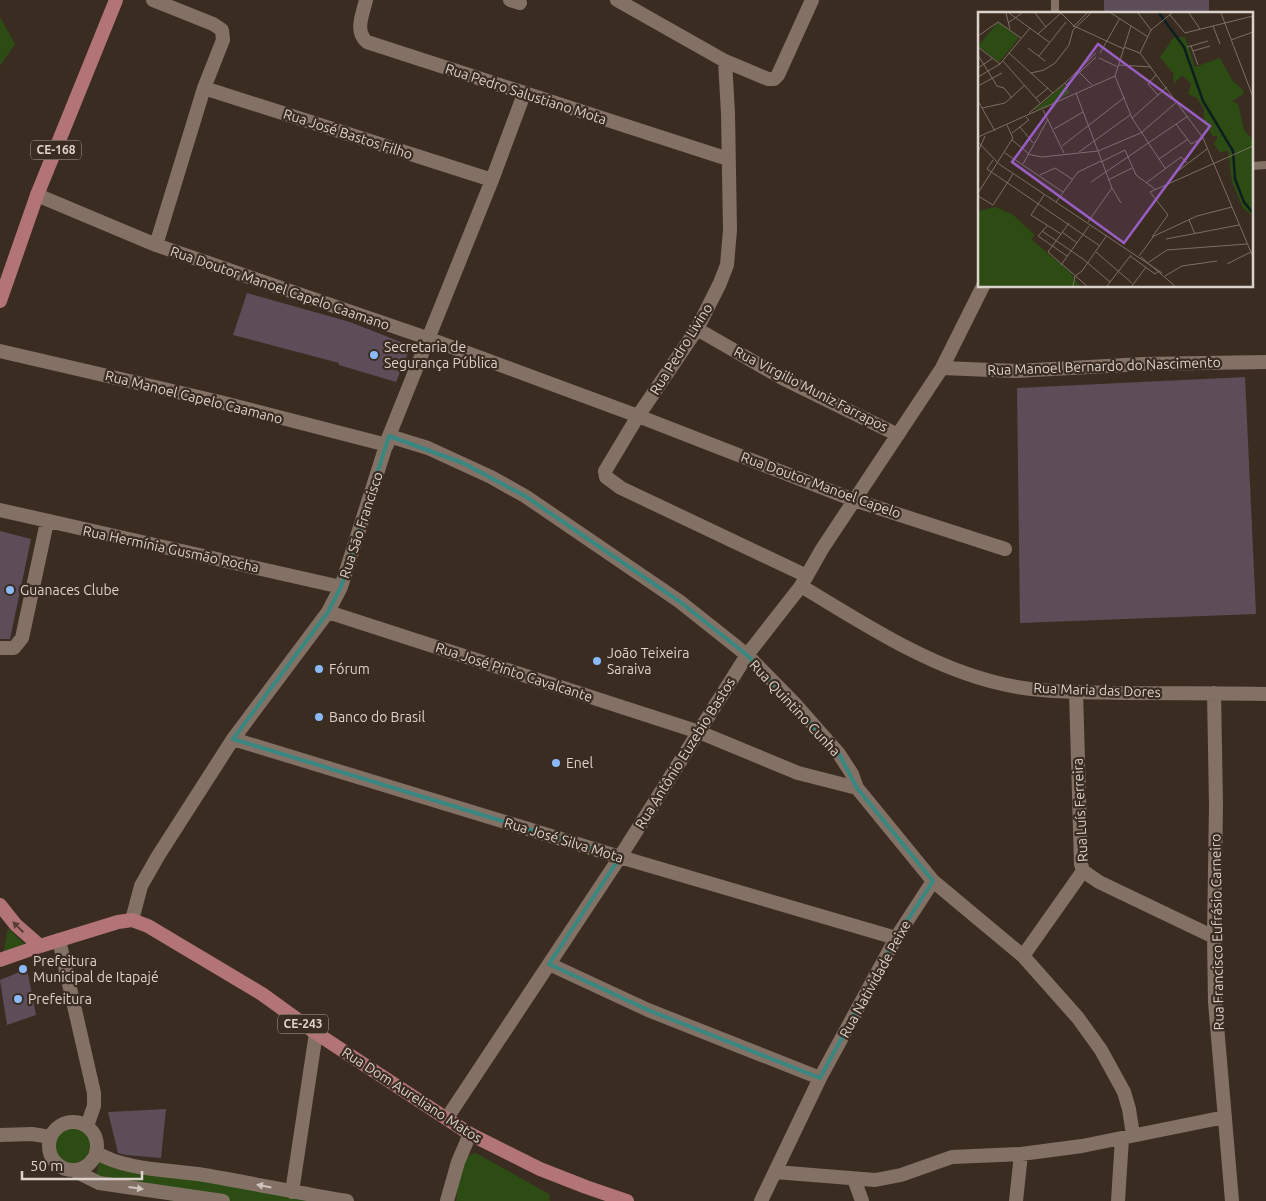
<svg xmlns="http://www.w3.org/2000/svg" width="1266" height="1201" font-family="Ubuntu,sans-serif">
  <rect width="100%" height="100%" fill="#3b2c22"/>
  <path fill="#2d4c14" d="M 0,17 L 15,44 L 0,66 Z
    M 8,928 L 29,948 L 3,955 Z
    M54 1145a18 18 0 1 1 36 0a18 18 0 1 1-36 0Z
    M 476,1153 L 549,1194 L 550,1201 L 456,1201 C 459,1186 458,1155 476,1153 Z
    M 100,1156 L 354,1201 L 174,1201 L 95,1187 Z"/>
  <path fill="#5c4d59" d="M 1104,0 L 1209,0 L 1209,14 L 1104,14 Z
    M 247,293 L 350,322 L 411,346 L 396,382 L 339,365 L 339,363 L 233,335 Z
    M 1245,377 L 1256,614 L 1020,623 L 1017,388 Z
    M 0,531 L 31,539 L 10,639 L 0,639 Z
    M 27,969 L 36,1015 L 7,1025 L 0,980 Z
    M 166,1109 L 161,1158 L 126,1155 L 118,1153 L 108,1112 Z"/>
  <g fill="none" stroke-linecap="round" stroke-linejoin="round">
    <path stroke="#837166" stroke-width="8" d="M 1055,0 L 1055,14
      M 1252,166 L 1266,165"/>
    <path stroke="#837166" stroke-width="14" d="M 153,0 L 213,24 L 222,30 L 223,40 L 204,88 L 156,245
      M 366,0 C 363,14 354,31 367,42 L 728,159
      M 510,0 L 520,3
      M 617,0 L 725,61 L 768,79 L 774,79 L 778,75 L 812,0
      M 725,61 L 728,113 L 730,230 L 727,265 L 720,283 L 697,329 L 638,416 L 605,471 L 606,477 L 621,488 L 807,576
      M 204,88 L 492,180
      M 37,195 L 156,245 L 430,339 L 638,416 L 854,500 L 1005,549
      M 697,329 L 782,378 L 898,435
      M 0,351 L 220,402 L 387,445
      M 942,368 L 1016,371 L 1143,364 L 1266,362
      M 389,436 L 428,448 L 491,477 L 525,496 L 679,601 L 747,655 L 794,703 L 839,754 L 852,774 L 857,788 L 933,881 L 1023,956 L 1078,1018 L 1101,1050 L 1124,1092 L 1129,1109 L 1133,1135
      M 0,510 L 341,587
      M 801,586 C 863,623 927,666 998,683 C 1037,693 1082,692 1122,693 C 1170,693 1218,693 1266,694
      M 328,612 L 699,732 L 798,773 L 857,788
      M 0,648 L 14,648 L 22,638 L 47,522
      M 1076,692 L 1081,864 L 1083,871 L 1099,882 L 1214,937
      M 1214,693 L 1216,804 L 1214,937 L 1215,1002 L 1232,1201
      M 233,739 L 620,857 L 896,938
      M 132,920 L 141,886 L 158,856 L 233,739 L 328,612 L 341,587 L 389,436 L 492,180 L 524,94
      M 59,940 L 94,1093 L 94,1106 L 87,1126
      M 1023,956 L 1083,871
      M 549,964 L 648,1010 L 820,1078
      M 447,1118 L 620,857 L 747,655 L 801,586 L 822,549 L 942,368 L 983,286
      M49 1146a24 24 0 1 1 48 0a24 24 0 1 1-48 0Z
      M 0,1135 L 32,1134 L 50,1137
      M 96,1152 C 122,1170 172,1170 204,1175 C 251,1183 299,1193 347,1201
      M 73,1170 L 99,1183 L 223,1201
      M 775,1172 L 875,1180 L 901,1175 L 952,1157 L 1021,1154 L 1082,1146 L 1225,1117
      M 854,1179 L 862,1201
      M 292,1192 L 316,1033
      M 447,1201 L 458,1162 L 470,1134
      M 761,1201 L 820,1078 L 896,938 L 933,881
      M 1016,1201 L 1021,1154
      M 1118,1201 L 1122,1138"/>
    <path stroke="#b27476" stroke-width="14" d="M 0,301 L 37,195 L 116,0
      M 0,905 L 16,925 L 40,946
      M 0,960 L 40,946 L 118,922 L 132,920 L 148,926 L 262,994 L 316,1033 L 470,1134 L 540,1169 L 586,1187 L 627,1201"/>
  </g>
  <defs><path id="oneway-solid" d="M-6-.8H1V-3.2L6.5 0L1 3.2V.8H-6Z" transform="scale(1.25)"/></defs>
  <use fill="#593e37" href="#oneway-solid" transform="translate(18 927) rotate(-135)"/>
  <g fill="#cfc3bd">
    <use href="#oneway-solid" transform="translate(264 1186) rotate(-169)"/>
    <use href="#oneway-solid" transform="translate(136 1188) rotate(8)"/>
  </g>
  <path fill="none" stroke="#388881" stroke-width="4" stroke-linejoin="round" d="M 389,436 L 463,463 L 525,496 L 679,601 L 747,655 L 839,754 L 857,788 L 933,881 L 896,938 L 820,1078 L 648,1010 L 549,964 L 620,857 L 233,739 L 328,612 L 341,587 Z"/>
  <g fill="#8bbafc" stroke="#3b2c22" stroke-width="2">
    <circle cx="374" cy="355" r="5"/>
    <circle cx="10" cy="590" r="5"/>
    <circle cx="597" cy="661" r="5"/>
    <circle cx="319" cy="669" r="5"/>
    <circle cx="319" cy="717" r="5"/>
    <circle cx="556" cy="763" r="5"/>
    <circle cx="23" cy="969" r="5"/>
    <circle cx="18" cy="999" r="5"/>
  </g>
  <g text-anchor="middle" stroke-width="4.5" stroke-linejoin="round" paint-order="stroke">
    <g fill="#3b2c22" stroke="#aca099" stroke-width="1">
      <rect x="31" y="140.5" width="50" height="19" rx="4"/>
      <rect x="278" y="1014.5" width="50" height="19" rx="4"/>
    </g>
    <g font-size="12" font-weight="bold" fill="#dcd2cc">
      <text x="56" y="154">CE-168</text>
      <text x="303" y="1028">CE-243</text>
    </g>
    <g font-size="14" fill="#dcd2cc" stroke="#3b2c22">
      <text transform="translate(526 94) rotate(18)" y="5">Rua Pedro Salustiano Mota</text>
      <text transform="translate(348 134) rotate(18)" y="5">Rua José Bastos Filho</text>
      <text transform="translate(280 288) rotate(19)" y="5">Rua Doutor Manoel Capelo Caamano</text>
      <text transform="translate(681 349) rotate(-58)" y="5">Rua Pedro Livino</text>
      <text transform="translate(1104 366) rotate(-2)" y="5">Rua Manoel Bernardo do Nascimento</text>
      <text transform="translate(811 389) rotate(27)" y="5">Rua Virgilio Muniz Farrapos</text>
      <text transform="translate(194 397) rotate(14)" y="5">Rua Manoel Capelo Caamano</text>
      <text transform="translate(821 485) rotate(20)" y="5">Rua Doutor Manoel Capelo</text>
      <text transform="translate(361 525) rotate(-72)" y="5">Rua São Francisco</text>
      <text transform="translate(171 549) rotate(12)" y="5">Rua Hermínia Gusmão Rocha</text>
      <text transform="translate(514 672) rotate(18)" y="5">Rua José Pinto Cavalcante</text>
      <text transform="translate(1097 690) rotate(2)" y="5">Rua Maria das Dores</text>
      <text transform="translate(795 708) rotate(47)" y="5">Rua Quintino Cunha</text>
      <text transform="translate(685 753) rotate(-58)" y="5">Rua Antônio Euzebio Bastos</text>
      <text transform="translate(1080 810) rotate(-93)" y="5">Rua Luís Ferreira</text>
      <text transform="translate(564 840) rotate(17)" y="5">Rua José Silva Mota</text>
      <text transform="translate(1217 932) rotate(-91)" y="5">Rua Francisco Eufrásio Carneiro</text>
      <text transform="translate(875 979) rotate(-61)" y="5">Rua Natividade Peixe</text>
      <text transform="translate(412 1095) rotate(33)" y="5">Rua Dom Aureliano Matos</text>
    </g>
    <g font-size="14" fill="#dcd2cc" stroke="#3b2c22" text-anchor="start">
      <text x="384" y="352">Secretaria de<tspan x="384" dy="16">Segurança Pública</tspan></text>
      <text x="20" y="595">Guanaces Clube</text>
      <text x="607" y="658">João Teixeira<tspan x="607" dy="16">Saraiva</tspan></text>
      <text x="329" y="674">Fórum</text>
      <text x="329" y="722">Banco do Brasil</text>
      <text x="566" y="768">Enel</text>
      <text x="33" y="966">Prefeitura<tspan x="33" dy="16">Municipal de Itapajé</tspan></text>
      <text x="28" y="1004">Prefeitura</text>
    </g>
  </g>
  <g transform="translate(978 12)">
    <rect width="275" height="275" fill="#3b2c22"/>
    <path d="M 20,10 L 41,26 L 21,50 L 0,34 ZM 196,25 L 207,25 L 217,55 L 242,46 L 254,68 L 265,78 L 266,82 L 254,89 L 260,92 L 266,118 L 275,128 L 275,204 L 265,196 L 254,170 L 250,139 L 242,140 L 236,132 L 240,124 L 234,124 L 231,118 L 233,115 L 226,112 L 226,97 L 219,86 L 210,82 L 213,72 L 204,63 L 196,72 L 195,61 L 182,45 ZM 86,73 L 92,80 L 69,95 L 56,98 ZM 17,195 L 34,202 L 57,223 L 53,227 L 92,260 L 102,274 L 0,274 L 0,199 Z" fill="#2d4c14"/>
    <path fill="none" stroke="#0d1e1f" stroke-width="2.5" d="M 181,1 L 206,35 L 225,89 L 255,139 L 257,167 L 266,190 L 275,201"/>
    <path fill="none" stroke="#7b6e66" stroke-width="1" d="M 28,1 L 32,17M 31,1 L 71,30M 57,1 L 68,15M 83,1 L 96,14 L 146,37M 133,1 L 170,25M 160,1 L 173,18M 211,1 L 222,17M 243,1 L 275,85M 192,3 L 207,21 L 275,4M 30,11 L 44,1M 235,14 L 242,32M 95,15 L 109,1M 60,22 L 83,1M 0,24 L 20,10 L 43,26M 253,28 L 275,20M 213,34 L 220,53M 0,35 L 22,52M 146,35 L 162,41 L 225,126 L 275,245M 209,35 L 230,29M 50,36 L 67,49M 215,39 L 232,34M 31,41 L 75,81M 122,41 L 142,6M 162,41 L 173,18 L 194,1M 0,43 L 19,74 L 26,76 L 34,86M 61,44 L 88,10M 121,46 L 140,55M 25,49 L 62,91M 141,53 L 173,55M 0,56 L 15,46M 101,60 L 114,73M 53,61 L 66,58 L 77,51 L 91,33 L 95,18 L 113,1M 178,63 L 170,72 L 180,83M 137,64 L 154,106 L 187,156M 0,65 L 22,52 L 52,16M 87,71 L 118,41M 88,73 L 118,45M 0,74 L 24,61M 98,81 L 134,176 L 143,191M 58,86 L 70,76M 0,89 L 17,119M 4,96 L 27,91 L 47,73M 65,98 L 86,141M 51,101 L 87,71 L 88,73M 154,106 L 189,75M 198,112 L 213,132 L 225,126M 42,115 L 55,131M 76,117 L 105,100M 164,120 L 200,89M 34,121 L 51,108 L 48,105M 0,125 L 137,64 L 153,14M 34,128 L 50,141M 0,130 L 21,152 L 184,261M 84,134 L 147,85M 0,140 L 7,124M 101,140 L 152,103M 27,141 L 85,180M 49,142 L 64,145 L 120,139 L 165,120M 181,147 L 210,127M 15,148 L 9,157 L 122,234M 123,150 L 147,138 L 158,163 L 177,177M 45,152 L 70,107M 196,162 L 229,137M 62,163 L 77,156 L 94,167M 130,168 L 154,156M 113,170 L 210,104M 168,171 L 203,145 L 209,151M 0,181 L 35,126 L 29,113M 66,183 L 53,203 L 83,222M 0,184 L 15,193 L 35,162M 78,190 L 100,160 L 123,149M 211,208 L 217,222M 110,210 L 134,176M 91,211 L 70,240 L 109,274M 70,213 L 60,224 L 89,244M 64,219 L 105,247 L 132,270M 84,220 L 99,231M 174,225 L 190,203 L 172,180 L 275,134M 188,227 L 261,213M 118,240 L 154,271M 152,244 L 177,262 L 181,259M 161,244 L 176,224 L 219,204 L 254,195M 163,245 L 197,274M 171,250 L 189,238 L 269,232M 249,252 L 273,240M 83,253 L 111,214M 187,264 L 204,254 L 239,249M 95,274 L 97,264 L 104,259 L 129,223M 129,274 L 153,243M 154,274 L 168,255"/>
    <path fill="#985ec3" fill-opacity="0.15" stroke="#985ec3" stroke-width="2.5" d="M 120,32 L 232,114 L 146,231 L 34,150 Z"/>
    <rect width="275" height="275" fill="none" stroke="#dcd2cc" stroke-width="2.5"/>
  </g>
  <path d="M22 1171v8h120v-8" fill="none" stroke="#dcd2cc" stroke-width="2.5"/>
  <text x="30" y="1171" font-size="15" fill="#dcd2cc" stroke="#3b2c22" stroke-width="4" paint-order="stroke">50 m</text>
</svg>
